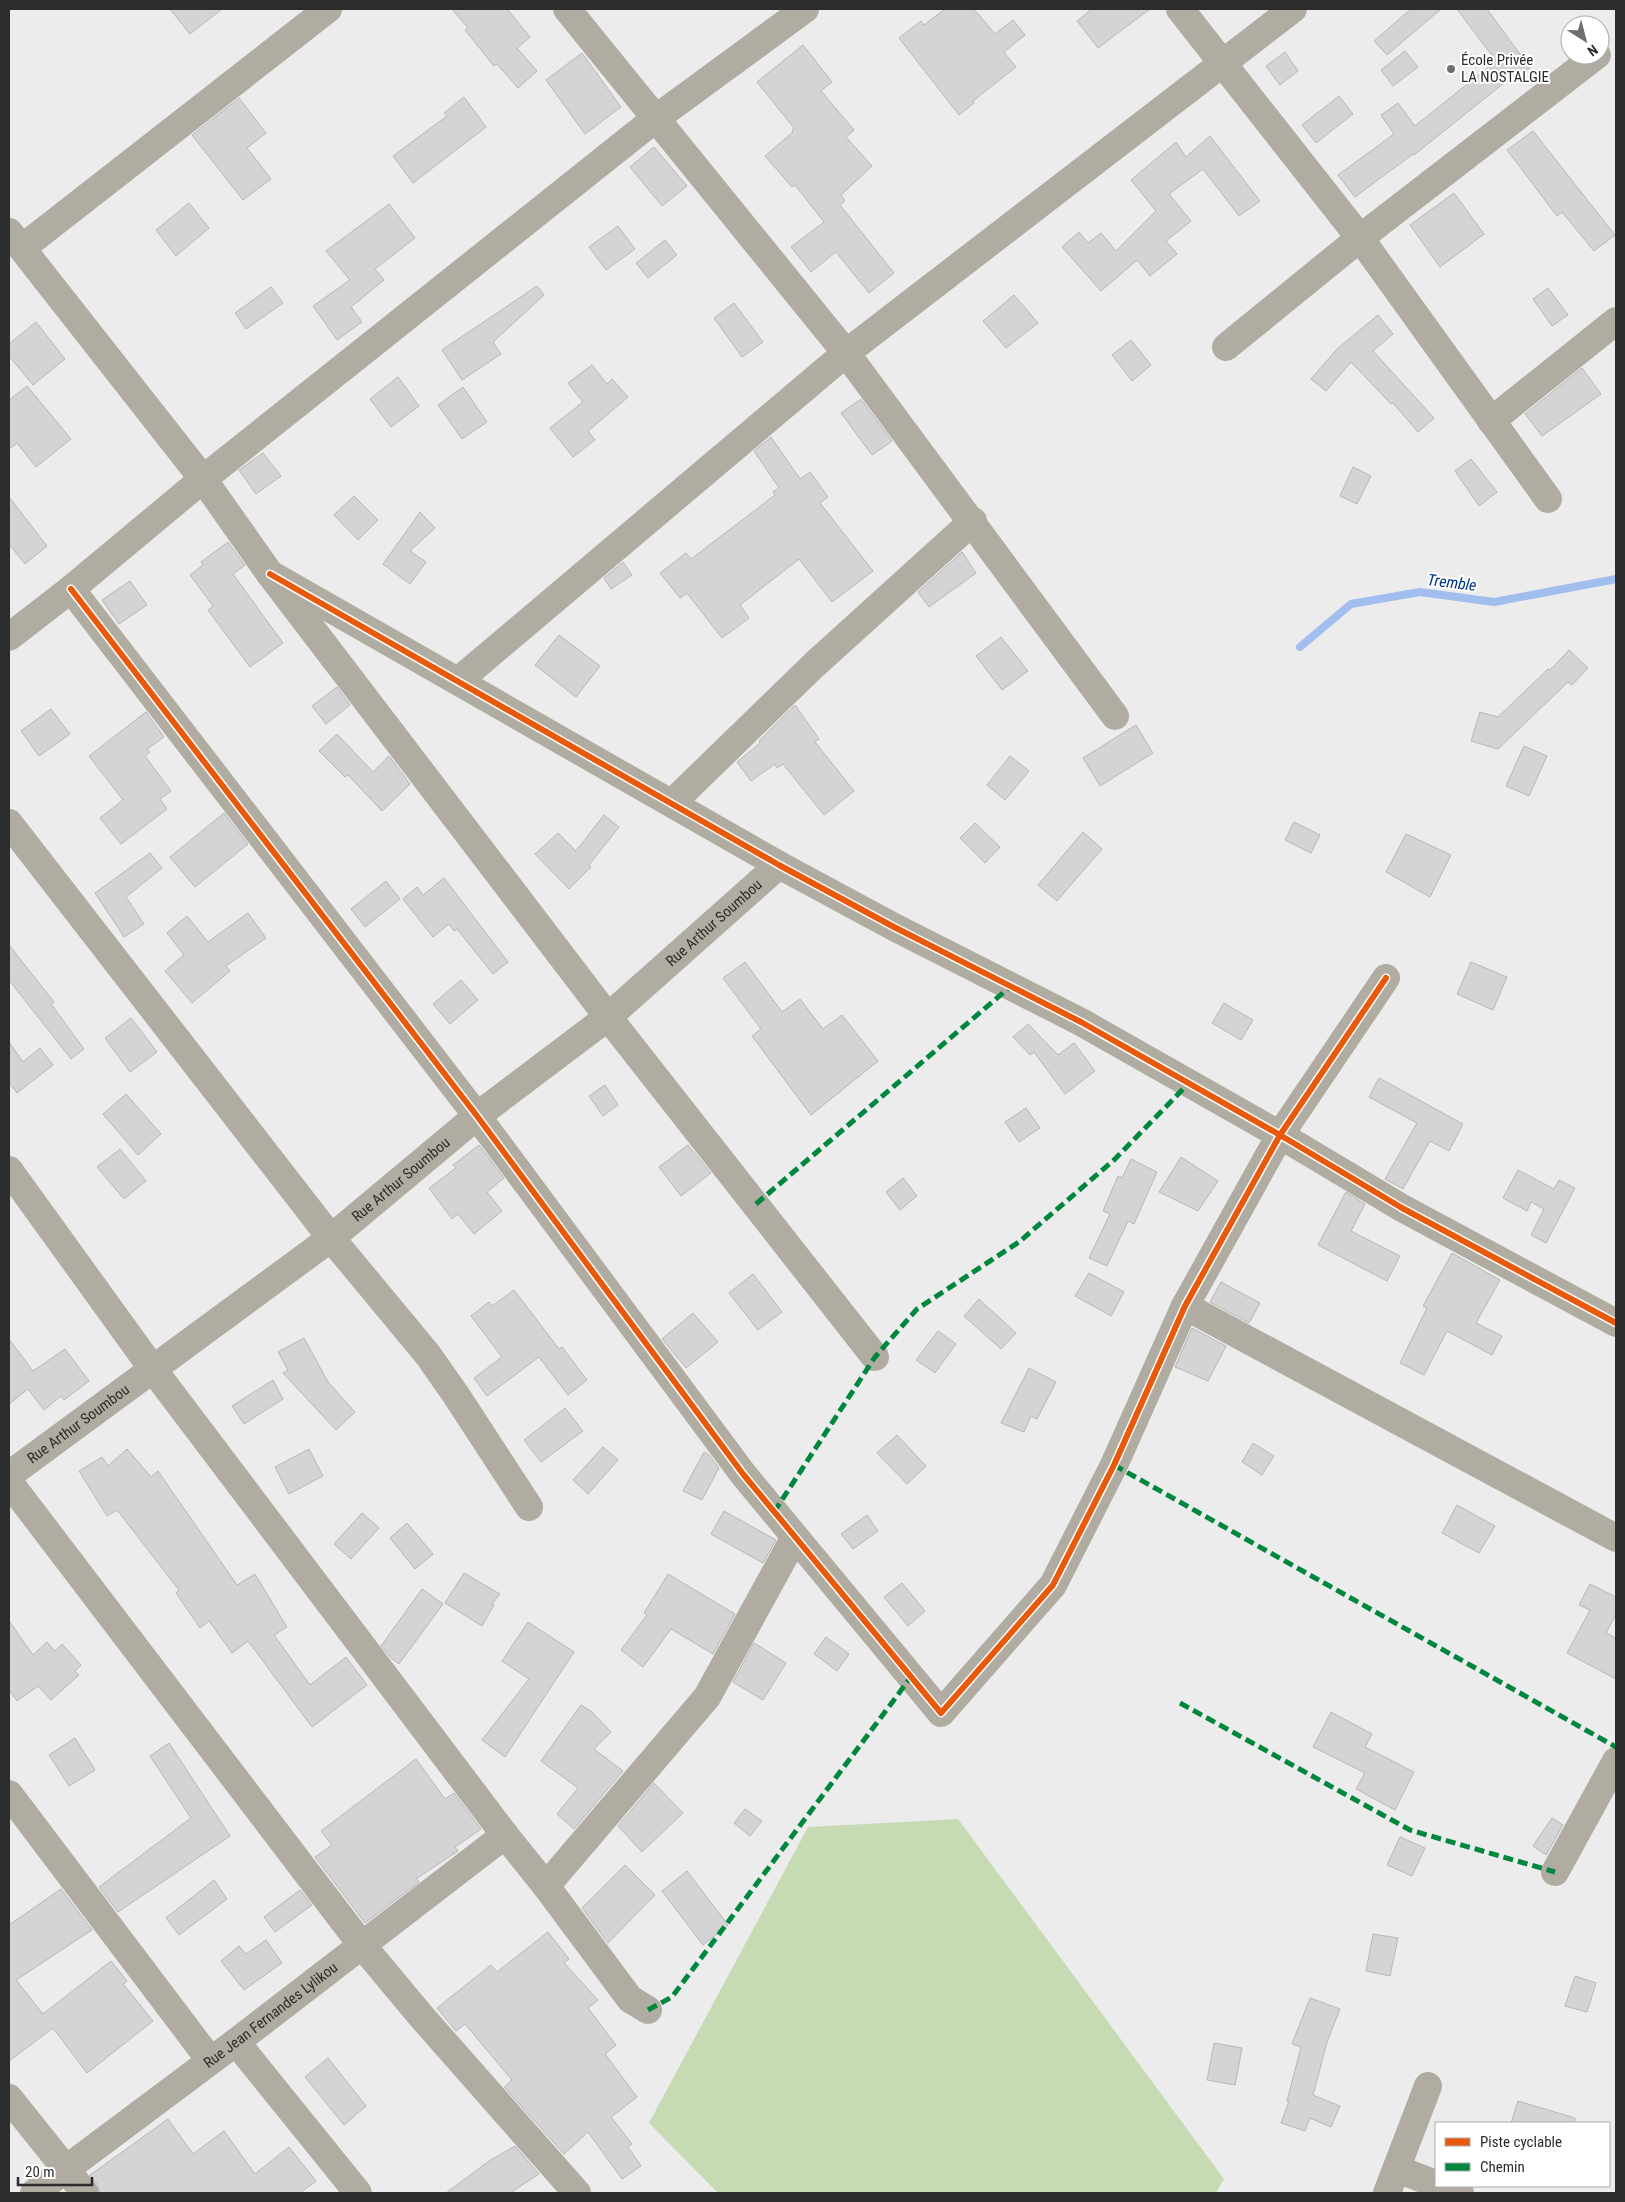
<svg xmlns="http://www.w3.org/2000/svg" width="1625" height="2202" font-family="'Roboto Condensed',sans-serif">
  <rect width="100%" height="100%" fill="#ececed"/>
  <path fill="#c6dbb3" d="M 958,1819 L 1224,2179 L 1216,2193 L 718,2193 L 649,2123 L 808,1827 Z"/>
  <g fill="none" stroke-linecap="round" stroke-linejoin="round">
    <path stroke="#a1beee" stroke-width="8" d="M 1300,647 L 1351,604 L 1420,592 L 1494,602 L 1616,579"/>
  </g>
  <path fill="#d4d4d4" stroke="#b7b7b7" d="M 170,9 L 222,9 L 190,34 Z
    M 452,9 L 507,9 L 530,37 L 517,48 L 537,71 L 518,88 L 497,64 L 494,66 L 465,30 L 468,28 Z
    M 945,9 L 974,9 L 995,34 L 1013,20 L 1025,35 L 1004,52 L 1016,67 L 973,101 L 974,103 L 959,115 L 899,38 L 921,21 L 924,25 Z
    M 1092,9 L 1150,9 L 1098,48 L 1077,21 Z
    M 1411,9 L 1441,9 L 1387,55 L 1374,41 Z
    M 1457,9 L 1487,9 L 1530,68 L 1512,82 L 1509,79 L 1414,155 L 1413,154 L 1355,197 L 1338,175 L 1394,134 L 1381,115 L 1398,103 L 1415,126 L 1496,61 Z
    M 803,45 L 832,82 L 821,91 L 854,130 L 846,137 L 872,166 L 841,195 L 845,201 L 840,205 L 894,273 L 869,293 L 836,252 L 811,272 L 791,247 L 824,222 L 795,185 L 792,187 L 765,156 L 793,132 L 792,130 L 794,128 L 757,82 Z
    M 1405,51 L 1418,67 L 1393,86 L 1381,70 Z
    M 1285,52 L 1298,71 L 1280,85 L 1266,66 Z
    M 582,53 L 621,107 L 585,134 L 546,80 Z
    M 1339,96 L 1353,114 L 1316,143 L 1302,125 Z
    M 464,97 L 486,127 L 413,183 L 393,156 L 447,116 L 444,113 Z
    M 239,98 L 266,133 L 247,148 L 271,179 L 243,200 L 192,135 Z
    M 1533,131 L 1615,235 L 1594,251 L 1562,212 L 1557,216 L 1507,150 Z
    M 1210,136 L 1260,201 L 1239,216 L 1203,169 L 1169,194 L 1191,221 L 1166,241 L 1177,254 L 1150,276 L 1137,260 L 1101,291 L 1062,247 L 1079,232 L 1088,243 L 1101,233 L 1116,251 L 1156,211 L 1131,180 L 1176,142 L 1186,157 Z
    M 654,147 L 687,186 L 662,206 L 630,167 Z
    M 1454,193 L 1484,234 L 1440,267 L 1410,225 Z
    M 189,203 L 209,228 L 176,256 L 156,230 Z
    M 389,204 L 415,238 L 375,269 L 384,280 L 351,307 L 362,322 L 337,340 L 313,306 L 350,280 L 326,251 Z
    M 618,226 L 635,249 L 606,270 L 589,247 Z
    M 665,240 L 677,255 L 648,278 L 636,263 Z
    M 537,286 L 544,295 L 493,342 L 501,354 L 462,380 L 442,350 Z
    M 271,287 L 283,303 L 246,329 L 235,313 Z
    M 1548,288 L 1568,315 L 1552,326 L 1533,299 Z
    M 1014,295 L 1038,323 L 1006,348 L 983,321 Z
    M 734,303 L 763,342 L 742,357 L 714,318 Z
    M 1378,315 L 1393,334 L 1373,351 L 1434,418 L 1418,432 L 1393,403 L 1391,404 L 1351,362 L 1326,391 L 1311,379 L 1337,349 Z
    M 36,322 L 65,359 L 33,385 L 9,356 L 9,344 Z
    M 1131,340 L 1151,365 L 1132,381 L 1112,355 Z
    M 592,365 L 607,384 L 612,379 L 628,397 L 588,431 L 595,440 L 573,457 L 550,428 L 583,402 L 568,383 Z
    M 1582,368 L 1601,394 L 1542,436 L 1525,414 Z
    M 398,377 L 419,406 L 391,427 L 370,399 Z
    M 27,386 L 71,439 L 36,467 L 17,443 L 9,449 L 9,400 Z
    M 463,387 L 487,422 L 462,439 L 438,405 Z
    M 861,399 L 892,441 L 872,455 L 841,413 Z
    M 771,437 L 800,479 L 810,472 L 828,497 L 820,503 L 873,571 L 832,602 L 799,559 L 740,605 L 749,618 L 722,638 L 687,593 L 680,598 L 660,573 L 686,553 L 691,559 L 775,495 L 773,492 L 779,488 L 754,451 Z
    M 263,453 L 281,476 L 256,494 L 239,470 Z
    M 1471,459 L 1497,492 L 1479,506 L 1455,471 Z
    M 1353,467 L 1371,476 L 1357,504 L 1340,496 Z
    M 354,496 L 378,520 L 358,540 L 334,515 Z
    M 9,497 L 47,546 L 25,564 L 9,544 Z
    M 420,512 L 435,528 L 410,551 L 426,562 L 410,584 L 383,564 Z
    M 228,542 L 245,565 L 233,574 L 283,643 L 250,667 L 208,610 L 213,606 L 190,575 L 203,565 L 201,562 Z
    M 962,552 L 976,573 L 929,607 L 918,592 Z
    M 623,562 L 632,575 L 611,589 L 604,578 Z
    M 130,581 L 147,605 L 119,624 L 102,600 Z
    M 559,635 L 600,666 L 576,697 L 535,665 Z
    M 1001,637 L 1028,671 L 1002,690 L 976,656 Z
    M 1569,650 L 1588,668 L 1572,685 L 1568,682 L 1498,749 L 1471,741 L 1480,712 L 1498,717 L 1548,669 L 1550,670 Z
    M 337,687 L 350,705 L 326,724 L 312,706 Z
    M 795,705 L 819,739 L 815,742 L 854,791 L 824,815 L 783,764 L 777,768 L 775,764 L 751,781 L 737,762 L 760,743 L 759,741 Z
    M 51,709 L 70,734 L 39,756 L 21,731 Z
    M 146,712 L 164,737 L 147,749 L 150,752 L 145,756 L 171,791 L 160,799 L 167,809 L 121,844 L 100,818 L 123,800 L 89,756 Z
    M 1136,725 L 1153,753 L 1100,786 L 1083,758 Z
    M 337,734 L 373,772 L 389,756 L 410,784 L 382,811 L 348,775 L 345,777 L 319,751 Z
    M 1524,746 L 1547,756 L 1529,796 L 1506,786 Z
    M 1010,756 L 1029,771 L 1005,800 L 987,785 Z
    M 224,813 L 248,844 L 195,887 L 170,857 Z
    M 604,815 L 619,827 L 589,865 L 591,867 L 569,889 L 535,854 L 558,833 L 576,851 Z
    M 1294,822 L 1320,835 L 1311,853 L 1285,840 Z
    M 975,823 L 1000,847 L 985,863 L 960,838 Z
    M 1083,832 L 1102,849 L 1057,901 L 1038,885 Z
    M 1406,834 L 1451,855 L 1430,897 L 1386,872 Z
    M 150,853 L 162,868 L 126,897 L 144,924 L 124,937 L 95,893 Z
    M 444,878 L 508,962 L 493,974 L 457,929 L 454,931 L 449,924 L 433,937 L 403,899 L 417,887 L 423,895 Z
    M 386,881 L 400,899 L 365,927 L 351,909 Z
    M 248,913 L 266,938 L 226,966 L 230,971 L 192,1003 L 165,971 L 184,955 L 167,933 L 187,916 L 208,942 Z
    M 9,945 L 54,1002 L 51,1004 L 84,1049 L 71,1059 L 9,980 Z
    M 745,962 L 782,1012 L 800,999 L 823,1029 L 842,1015 L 878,1061 L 811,1115 L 752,1036 L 761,1029 L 723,978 Z
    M 1471,962 L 1507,977 L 1493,1010 L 1457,994 Z
    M 461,980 L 478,1000 L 450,1024 L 433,1004 Z
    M 1224,1003 L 1253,1020 L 1241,1040 L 1212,1023 Z
    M 131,1018 L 157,1052 L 130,1072 L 105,1038 Z
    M 1028,1024 L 1058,1055 L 1074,1043 L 1095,1071 L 1065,1094 L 1034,1052 L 1030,1055 L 1013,1037 Z
    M 9,1042 L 23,1062 L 40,1048 L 53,1065 L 17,1093 L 9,1083 Z
    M 1379,1078 L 1463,1124 L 1449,1151 L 1430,1141 L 1403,1189 L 1385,1179 L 1417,1123 L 1369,1097 Z
    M 605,1085 L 618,1105 L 603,1116 L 589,1096 Z
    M 126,1094 L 161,1134 L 138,1155 L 103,1114 Z
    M 1026,1108 L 1040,1128 L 1019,1142 L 1005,1122 Z
    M 479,1145 L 504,1178 L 487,1192 L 502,1211 L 474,1234 L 458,1214 L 452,1219 L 429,1188 L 456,1168 L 453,1165 Z
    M 688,1145 L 711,1173 L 681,1196 L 659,1167 Z
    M 120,1149 L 146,1181 L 124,1199 L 97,1167 Z
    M 1181,1157 L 1218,1181 L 1198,1211 L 1159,1192 Z
    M 1131,1159 L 1157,1172 L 1134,1224 L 1128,1221 L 1107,1266 L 1089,1258 L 1110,1214 L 1103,1211 L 1118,1176 L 1122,1178 Z
    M 1518,1170 L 1554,1189 L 1559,1180 L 1575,1188 L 1546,1243 L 1531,1235 L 1544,1209 L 1531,1202 L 1527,1211 L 1503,1198 Z
    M 903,1178 L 917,1196 L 900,1210 L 886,1192 Z
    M 1346,1192 L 1365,1204 L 1351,1231 L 1400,1256 L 1387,1281 L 1318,1245 Z
    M 1452,1253 L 1500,1280 L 1476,1323 L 1502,1336 L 1492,1355 L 1447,1331 L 1424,1375 L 1400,1363 L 1427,1308 L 1423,1306 Z
    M 1089,1273 L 1124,1292 L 1111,1316 L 1075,1296 Z
    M 753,1274 L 782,1312 L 758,1330 L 729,1293 Z
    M 1221,1282 L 1260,1303 L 1249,1323 L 1210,1302 Z
    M 514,1290 L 559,1349 L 562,1347 L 587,1380 L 568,1395 L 539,1357 L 487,1396 L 474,1378 L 502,1357 L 471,1316 L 489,1302 L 492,1306 Z
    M 979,1299 L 1016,1333 L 1001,1349 L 964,1316 Z
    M 693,1313 L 718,1342 L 686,1368 L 662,1339 Z
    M 1192,1328 L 1226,1346 L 1208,1381 L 1175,1367 Z
    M 938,1331 L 956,1344 L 935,1373 L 916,1360 Z
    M 304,1338 L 328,1382 L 355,1412 L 336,1430 L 283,1373 L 288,1370 L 278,1352 Z
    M 9,1339 L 33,1371 L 65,1349 L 89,1381 L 64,1400 L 61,1396 L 44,1410 L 28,1389 L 9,1404 Z
    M 1029,1368 L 1056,1382 L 1037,1419 L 1031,1416 L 1024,1432 L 1001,1423 Z
    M 273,1380 L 283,1399 L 244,1424 L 232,1406 Z
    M 565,1408 L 583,1431 L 541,1462 L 524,1440 Z
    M 897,1435 L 926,1466 L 907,1484 L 877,1453 Z
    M 1253,1443 L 1274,1456 L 1262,1475 L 1242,1462 Z
    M 603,1447 L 618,1460 L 588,1494 L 573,1480 Z
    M 127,1449 L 151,1477 L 158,1471 L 237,1585 L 255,1574 L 287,1627 L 274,1635 L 310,1685 L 346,1657 L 367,1685 L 312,1727 L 248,1641 L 232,1653 L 209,1621 L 200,1628 L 176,1593 L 179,1590 L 117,1510 L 107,1516 L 79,1471 L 102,1457 L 108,1466 Z
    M 309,1449 L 323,1476 L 289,1494 L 275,1467 Z
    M 704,1452 L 709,1455 L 719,1468 L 702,1500 L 683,1491 Z
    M 1457,1505 L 1495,1526 L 1479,1553 L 1442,1533 Z
    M 724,1511 L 776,1540 L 763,1563 L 711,1534 Z
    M 362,1513 L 379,1528 L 351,1559 L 334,1544 Z
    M 867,1515 L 878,1531 L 853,1549 L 841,1534 Z
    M 407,1523 L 433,1554 L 415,1569 L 390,1538 Z
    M 464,1573 L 500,1594 L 492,1604 L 494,1605 L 482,1626 L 445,1603 Z
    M 668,1574 L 735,1614 L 713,1654 L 671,1629 L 643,1667 L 621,1650 L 647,1615 L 644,1613 Z
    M 902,1583 L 925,1611 L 908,1626 L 884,1597 Z
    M 1590,1584 L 1616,1597 L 1616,1614 L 1606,1633 L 1616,1638 L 1616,1679 L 1567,1653 L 1590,1610 L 1579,1605 Z
    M 422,1589 L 443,1604 L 399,1664 L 391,1658 L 381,1646 Z
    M 9,1621 L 33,1655 L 47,1642 L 55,1651 L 62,1644 L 81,1665 L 75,1671 L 79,1675 L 51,1700 L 38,1686 L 17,1701 L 9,1690 Z
    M 528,1622 L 574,1652 L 505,1757 L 482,1740 L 529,1679 L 502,1661 Z
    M 826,1637 L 849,1654 L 837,1671 L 814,1654 Z
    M 754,1643 L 786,1663 L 763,1700 L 733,1682 Z
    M 581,1705 L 591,1711 L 611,1732 L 594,1749 L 623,1771 L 574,1829 L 557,1814 L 578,1788 L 541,1761 Z
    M 1331,1712 L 1372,1734 L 1365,1747 L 1414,1772 L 1395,1810 L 1356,1789 L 1365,1773 L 1313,1747 Z
    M 75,1738 L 95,1770 L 69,1786 L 49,1755 Z
    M 169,1743 L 230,1836 L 118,1912 L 99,1887 L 191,1818 L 150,1756 Z
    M 416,1759 L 445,1799 L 454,1793 L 481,1829 L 455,1847 L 458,1851 L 416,1879 L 419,1882 L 365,1923 L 315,1857 L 332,1845 L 321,1831 Z
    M 654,1783 L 683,1813 L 642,1852 L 618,1826 Z
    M 745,1809 L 762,1821 L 750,1836 L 734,1823 Z
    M 1552,1818 L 1563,1825 L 1546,1855 L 1533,1846 Z
    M 1400,1837 L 1425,1848 L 1412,1876 L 1387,1865 Z
    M 625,1865 L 655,1895 L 608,1943 L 582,1908 Z
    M 687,1871 L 728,1925 L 703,1945 L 662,1891 Z
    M 214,1880 L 227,1899 L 179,1935 L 166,1918 Z
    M 61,1889 L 92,1930 L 16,1980 L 43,2014 L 111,1961 L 127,1981 L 123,1984 L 153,2021 L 87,2073 L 53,2028 L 9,2061 L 9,1925 Z
    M 300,1890 L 312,1905 L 275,1932 L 264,1917 Z
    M 548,1932 L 569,1959 L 564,1963 L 598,2000 L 588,2008 L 616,2045 L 605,2054 L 637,2097 L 611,2117 L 632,2144 L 628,2147 L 641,2166 L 622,2179 L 588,2132 L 564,2154 L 504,2087 L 512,2080 L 465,2024 L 456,2031 L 437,2008 L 491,1965 L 497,1972 Z
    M 1373,1934 L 1398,1938 L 1390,1976 L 1366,1971 Z
    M 266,1940 L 282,1963 L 244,1990 L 221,1961 L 239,1946 L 246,1954 Z
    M 1575,1976 L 1596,1983 L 1587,2012 L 1565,2006 Z
    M 1310,1998 L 1340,2009 L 1327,2042 L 1313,2095 L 1340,2106 L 1331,2127 L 1310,2118 L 1305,2131 L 1281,2123 L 1289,2101 L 1287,2101 L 1301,2047 L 1292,2044 Z
    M 1214,2043 L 1242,2048 L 1235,2085 L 1207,2080 Z
    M 328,2058 L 366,2106 L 344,2125 L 305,2077 Z
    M 1518,2101 L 1575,2118 L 1575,2123 L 1511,2123 Z
    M 168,2119 L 193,2154 L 224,2131 L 255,2174 L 289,2147 L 316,2181 L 300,2193 L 100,2193 L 97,2184 L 90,2175 Z
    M 515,2146 L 539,2174 L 510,2193 L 446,2193 L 489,2161 Z"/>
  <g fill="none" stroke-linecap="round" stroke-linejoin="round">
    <g stroke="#b0aca2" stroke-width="28">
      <path d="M 567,9 L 846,353 L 1115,716"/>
      <path d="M 1180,9 L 1360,238 L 1548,499"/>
      <path d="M 9,232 L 203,479 L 270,574 L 608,1017 L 875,1357"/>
      <path d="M 22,248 L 328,9"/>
      <path d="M 1226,347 L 1360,238 L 1597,55"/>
      <path d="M 1491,421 L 1616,321"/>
      <path d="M 270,574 L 779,865 L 894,927 L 1081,1022 L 1280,1135 L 1402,1208 L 1616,1323"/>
      <path d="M 71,589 L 477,1116 L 743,1474 L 941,1713 L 1053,1585 L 1114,1465 L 1185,1306 L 1280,1135 L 1386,978"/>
      <path d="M 9,637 L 71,589 L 203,479 L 655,119 L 805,9"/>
      <path d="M 458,681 L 846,353 L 1293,9"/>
      <path d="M 672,803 L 814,665 L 973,521"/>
      <path d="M 9,823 L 331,1238 L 428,1355 L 456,1395 L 529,1507"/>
      <path d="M 9,1170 L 152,1368 L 505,1835 L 546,1886 L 630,1999 L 648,2010"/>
      <path d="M 1185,1306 L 1616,1538"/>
      <path id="s1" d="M 9,1475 L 331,1238 L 477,1116 L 608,1017 L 779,865"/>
      <path d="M 9,1482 L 361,1944 L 421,2016 L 577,2193"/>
      <path d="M 9,1794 L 210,2060"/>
      <path d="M 1555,1872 L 1616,1761"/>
      <path d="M 546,1886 L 707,1697 L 795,1537"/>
      <path d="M 236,2042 L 358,2193"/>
      <path d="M 9,2098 L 85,2193"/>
      <path d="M 1397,2169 L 1436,2184"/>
      <path d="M 1440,2186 L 1460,2193"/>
      <path id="s2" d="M 34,2193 L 236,2042 L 505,1835"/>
      <path d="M 1387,2193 L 1428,2086"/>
    </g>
    <path stroke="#00873e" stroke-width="5" stroke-dasharray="10 5" stroke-linecap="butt" d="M 756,1204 L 1011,986
      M 1114,1465 L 1616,1747
      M 774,1512 L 875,1357 L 917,1309 L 1019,1242 L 1114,1160 L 1189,1083
      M 1180,1703 L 1410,1830 L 1555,1872
      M 648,2010 L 672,1997 L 911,1677"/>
    <defs>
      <path id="cycleway" d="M 270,574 L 779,865 L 894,927 L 1081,1022 L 1280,1135 L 1402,1208 L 1616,1323
        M 71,589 L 477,1116 L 743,1474 L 941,1713 L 1053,1585 L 1114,1465 L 1185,1306 L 1280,1135 L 1386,978"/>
    </defs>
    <use href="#cycleway" stroke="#fff" stroke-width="9"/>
    <use href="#cycleway" stroke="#e8590c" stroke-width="6"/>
  </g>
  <circle fill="#6f6f70" stroke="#fff" stroke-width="2" cx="1451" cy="69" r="5"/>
  <g text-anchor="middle" stroke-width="4" stroke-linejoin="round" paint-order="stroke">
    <g font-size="15" fill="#2c2c2c" stroke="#fff" text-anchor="start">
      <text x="1461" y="65">École Privée<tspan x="1461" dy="17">LA NOSTALGIE</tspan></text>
    </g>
    <g font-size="15" fill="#2c2c2c" stroke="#fff">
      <text dy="5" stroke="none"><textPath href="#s1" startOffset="896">Rue Arthur Soumbou</textPath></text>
      <text dy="5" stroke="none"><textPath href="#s1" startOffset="491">Rue Arthur Soumbou</textPath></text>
      <text dy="5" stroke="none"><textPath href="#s1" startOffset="86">Rue Arthur Soumbou</textPath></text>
      <text dy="5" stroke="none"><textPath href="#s2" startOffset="296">Rue Jean Fernandes Lylikou</textPath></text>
    </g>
    <g font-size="16" font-style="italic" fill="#013581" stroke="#fff">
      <text transform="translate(1452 582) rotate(7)" y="6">Tremble</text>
    </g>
  </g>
  <rect width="1625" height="2202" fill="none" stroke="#2c2c2c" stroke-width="20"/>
  <rect x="1435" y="2122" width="175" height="65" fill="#ffffff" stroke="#ababab"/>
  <rect x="1445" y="2138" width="25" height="8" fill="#e8590c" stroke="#ababab"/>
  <text x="1480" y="2147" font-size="15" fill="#2c2c2c">Piste cyclable</text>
  <rect x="1445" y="2163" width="25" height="8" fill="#00873e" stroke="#ababab"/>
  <text x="1480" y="2172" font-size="15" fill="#2c2c2c">Chemin</text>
  <g transform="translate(1585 40) rotate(144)"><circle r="24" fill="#ffffff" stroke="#ababab"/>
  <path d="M0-4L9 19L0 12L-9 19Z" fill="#6f6f70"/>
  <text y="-8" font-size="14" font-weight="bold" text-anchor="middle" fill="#2c2c2c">N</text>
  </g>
  <path d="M18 2177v8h74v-8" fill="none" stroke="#2c2c2c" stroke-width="2.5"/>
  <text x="25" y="2177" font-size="15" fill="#2c2c2c" stroke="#ffffff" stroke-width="4" paint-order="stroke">20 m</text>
</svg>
